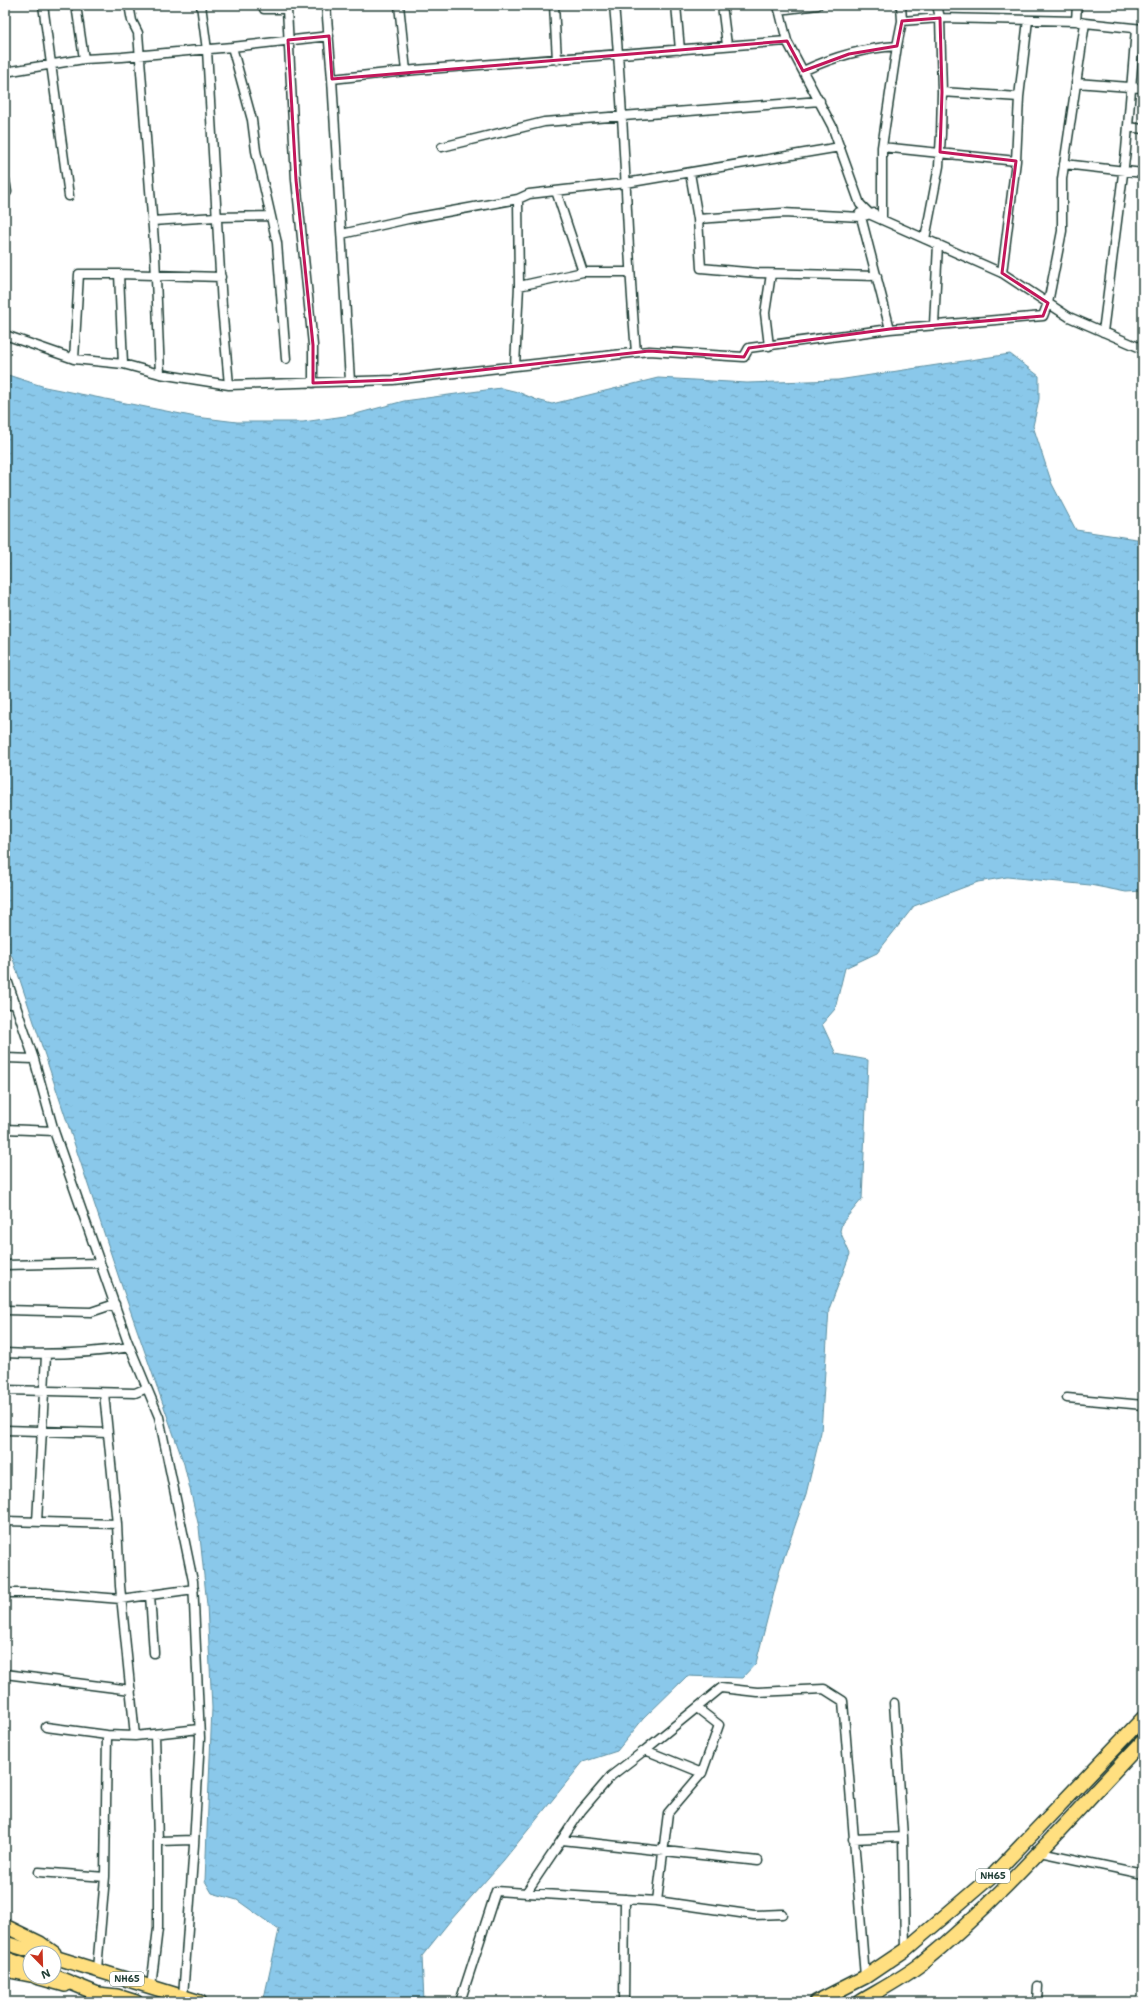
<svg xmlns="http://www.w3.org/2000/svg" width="1148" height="2007" font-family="'Shantell Sans',sans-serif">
  <defs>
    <pattern id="water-ripples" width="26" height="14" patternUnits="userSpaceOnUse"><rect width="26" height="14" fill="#8ac8ea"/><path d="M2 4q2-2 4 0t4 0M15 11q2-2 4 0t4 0" fill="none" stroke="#70a4be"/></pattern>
  </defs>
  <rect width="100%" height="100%" fill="#fff"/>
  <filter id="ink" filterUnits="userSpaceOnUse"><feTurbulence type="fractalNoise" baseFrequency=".025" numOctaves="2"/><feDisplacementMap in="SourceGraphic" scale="8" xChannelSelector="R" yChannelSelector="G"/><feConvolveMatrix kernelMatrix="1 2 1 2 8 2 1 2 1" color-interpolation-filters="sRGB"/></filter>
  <g filter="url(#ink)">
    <path fill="url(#water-ripples)" stroke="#5f90a1" d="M 1010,354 L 1039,376 L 1039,399 L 1033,426 L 1052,484 L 1076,530 L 1143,540 L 1143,891 L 1126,892 L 1090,885 L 1007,877 L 978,882 L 914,906 L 877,953 L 845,968 L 835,1009 L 822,1024 L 836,1054 L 868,1060 L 862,1199 L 842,1223 L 840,1231 L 850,1254 L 829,1309 L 821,1432 L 806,1494 L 780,1569 L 756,1663 L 742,1678 L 687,1676 L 643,1719 L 617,1751 L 583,1762 L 503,1861 L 450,1921 L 422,1956 L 424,2002 L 280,2002 L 264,1998 L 279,1930 L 237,1900 L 212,1893 L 205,1881 L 212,1708 L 207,1605 L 199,1527 L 184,1464 L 119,1278 L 12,956 L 5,948 L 5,374 L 45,387 L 196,417 L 237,422 L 303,422 L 352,415 L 404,401 L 501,388 L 518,392 L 537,400 L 552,404 L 658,378 L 747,383 L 838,380 Z"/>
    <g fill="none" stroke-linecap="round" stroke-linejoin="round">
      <defs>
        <path id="minor" d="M 43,5 L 69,196
          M 76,5 L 84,59
          M 129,5 L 132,21 L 138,33 L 155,255 L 160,374
          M 201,5 L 207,50 L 222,306 L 229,385
          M 263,5 L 264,9 L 287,9 L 296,180 L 313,345 L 313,383
          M 326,5 L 332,79 L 350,381
          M 399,5 L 406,71
          M 554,5 L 557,60
          M 614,5 C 625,121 626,236 636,352
          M 676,5 L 680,50
          M 722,5 L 727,45
          M 778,5 L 787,41 L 832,126 L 860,204 L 871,215 L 1002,273 L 1069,317 L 1143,349
          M 901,5 L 902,21
          M 779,10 L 818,5
          M 1076,21 L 1077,5
          M 1085,23 L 1143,29
          M 232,47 L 329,36
          M 5,72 L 84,59 L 122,57 L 232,47 L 252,120 L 256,151 L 277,243 L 286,359
          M 332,79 L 415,70 L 787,41
          M 1076,83 L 1143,88
          M 942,92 L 1019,97
          M 1128,127 L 1143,129
          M 442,147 L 544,122 L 820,101
          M 882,147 L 897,46
          M 1064,164 L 1143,173
          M 690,173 L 698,219 L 701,268 L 758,273 L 877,276
          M 5,180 L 7,192
          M 556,191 L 583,272 L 630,272
          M 860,213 L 890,329
          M 698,219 L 783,213 L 861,217 L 874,213
          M 882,220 L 882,147 L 1016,161
          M 152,221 L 216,217 L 270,216
          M 342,234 L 408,219 L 518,199 L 529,194 L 626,183 L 840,147
          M 925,239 L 939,166 L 941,134 L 942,92 L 940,18 L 937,5
          M 1002,273 L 1016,161 L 1019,97 L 1028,20
          M 519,286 L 583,272
          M 934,325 L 938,244
          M 1103,332 L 1126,150 L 1136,29
          M 5,335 L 74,359 L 123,364 L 160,374 L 229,385 L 393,380 L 649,351 L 744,357 L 749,348 L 890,329 L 1043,316 L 1048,303 L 1062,231 L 1062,179 L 1085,23 L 1076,21 L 940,18 L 902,21 L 897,46 C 864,48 833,57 803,71
          M 769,346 L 765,313 L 771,274
          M 74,359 L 79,274 L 119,274
          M 123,364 L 119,274 L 221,277
          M 515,366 L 519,286 L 518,199
          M 5,974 L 34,1059 L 54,1131 L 5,1129
          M 5,1004 L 16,1004
          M 5,1058 L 34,1059
          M 54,1131 L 127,1340 L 159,1417 L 193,1581 L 200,1738 L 194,1845 L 183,1997
          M 5,1265 L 100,1263
          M 5,1310 L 91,1312 L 115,1304
          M 5,1353 C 47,1355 88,1354 130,1347
          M 5,1390 L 135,1393 L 147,1388
          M 104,1393 L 117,1524 L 120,1586 L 135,1736
          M 1067,1398 L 1143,1405
          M 5,1430 L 108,1433
          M 5,1521 L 117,1524
          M 37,1522 L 46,1355
          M 5,1593 L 46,1593 L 121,1599 L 194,1589
          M 150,1595 L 154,1653
          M 5,1674 L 131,1690
          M 894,1703 L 903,1837 L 905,1950
          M 697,1708 L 719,1725 L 702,1773
          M 46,1727 L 107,1735 L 135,1736 L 199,1729
          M 155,1734 L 158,1841
          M 645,1750 L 721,1688 L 757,1692 L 824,1689 L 843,1701 L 865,1977
          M 853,1839 L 903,1837
          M 562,1840 L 758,1861
          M 1040,1852 L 1143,1874
          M 39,1872 L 105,1877
          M 657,1901 L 754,1915 L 782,1914
          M 97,1969 L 105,1877 L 107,1735
          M 151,1987 L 158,1928 L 158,1841 L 194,1840
          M 460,2002 L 496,1891 L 657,1901 L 668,1813 L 702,1773 L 645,1750 L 611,1776 L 581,1811 L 526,1893
          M 624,2002 L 625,1899
          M 1037,2002 L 1038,1986"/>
        <path id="primary" d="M 5,1926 L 40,1943 L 54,1953
          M 5,1970 L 30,1975
          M 36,1977 L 65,1985"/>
        <path id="trunk" d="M 5,1943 L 39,1953
          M 54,1957 L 200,2002
          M 5,1958 L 30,1967
          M 54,1976 L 98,1994 L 117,1996 L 136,2002
          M 816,2002 L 865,1977 L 905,1950 L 995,1873 L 1143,1718
          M 860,2002 C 880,1990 903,1978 921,1964 C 1003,1897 1071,1816 1143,1741"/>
      </defs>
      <use href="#minor" stroke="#1f3d34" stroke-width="11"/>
      <use href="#primary" stroke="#1f3d34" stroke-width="16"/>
      <use href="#trunk" stroke="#1f3d34" stroke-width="16"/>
      <use href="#minor" stroke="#fff" stroke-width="8"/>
      <use href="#primary" stroke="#ffdf80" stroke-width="13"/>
      <use href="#trunk" stroke="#ffdf80" stroke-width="13"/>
    </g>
  </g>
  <path fill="none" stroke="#c2185b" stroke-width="3" stroke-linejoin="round" d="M 940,18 L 942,92 L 940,152 L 1016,161 L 1002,273 L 1048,303 L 1043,316 L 890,329 L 749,348 L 744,357 L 649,351 L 393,380 L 313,383 L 313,345 L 296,180 L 288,40 L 329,36 L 332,79 L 787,41 L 803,71 L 849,54 L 897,46 L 902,21 Z"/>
  <g text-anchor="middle" stroke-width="3" stroke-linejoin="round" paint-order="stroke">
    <g fill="#fff" stroke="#627771" stroke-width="1">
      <rect x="976" y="1869" width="34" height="14" rx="3"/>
      <rect x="110" y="1972" width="34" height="14" rx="3"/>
    </g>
    <g font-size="9" font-weight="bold" fill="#1f3d34">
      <text x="993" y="1879">NH65</text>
      <text x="127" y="1982">NH65</text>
    </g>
  </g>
  <rect width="1148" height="2007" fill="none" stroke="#fff" stroke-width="20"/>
  <rect x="10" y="10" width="1128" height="1987" fill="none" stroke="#1f3d34" stroke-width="1.5" filter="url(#ink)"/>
  <g transform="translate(42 1965) rotate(157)"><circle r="19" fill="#ffffff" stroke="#a5b1ae"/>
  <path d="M0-3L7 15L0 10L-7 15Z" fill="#c8321e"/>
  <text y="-6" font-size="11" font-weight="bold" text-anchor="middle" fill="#1f3d34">N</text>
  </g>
</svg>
